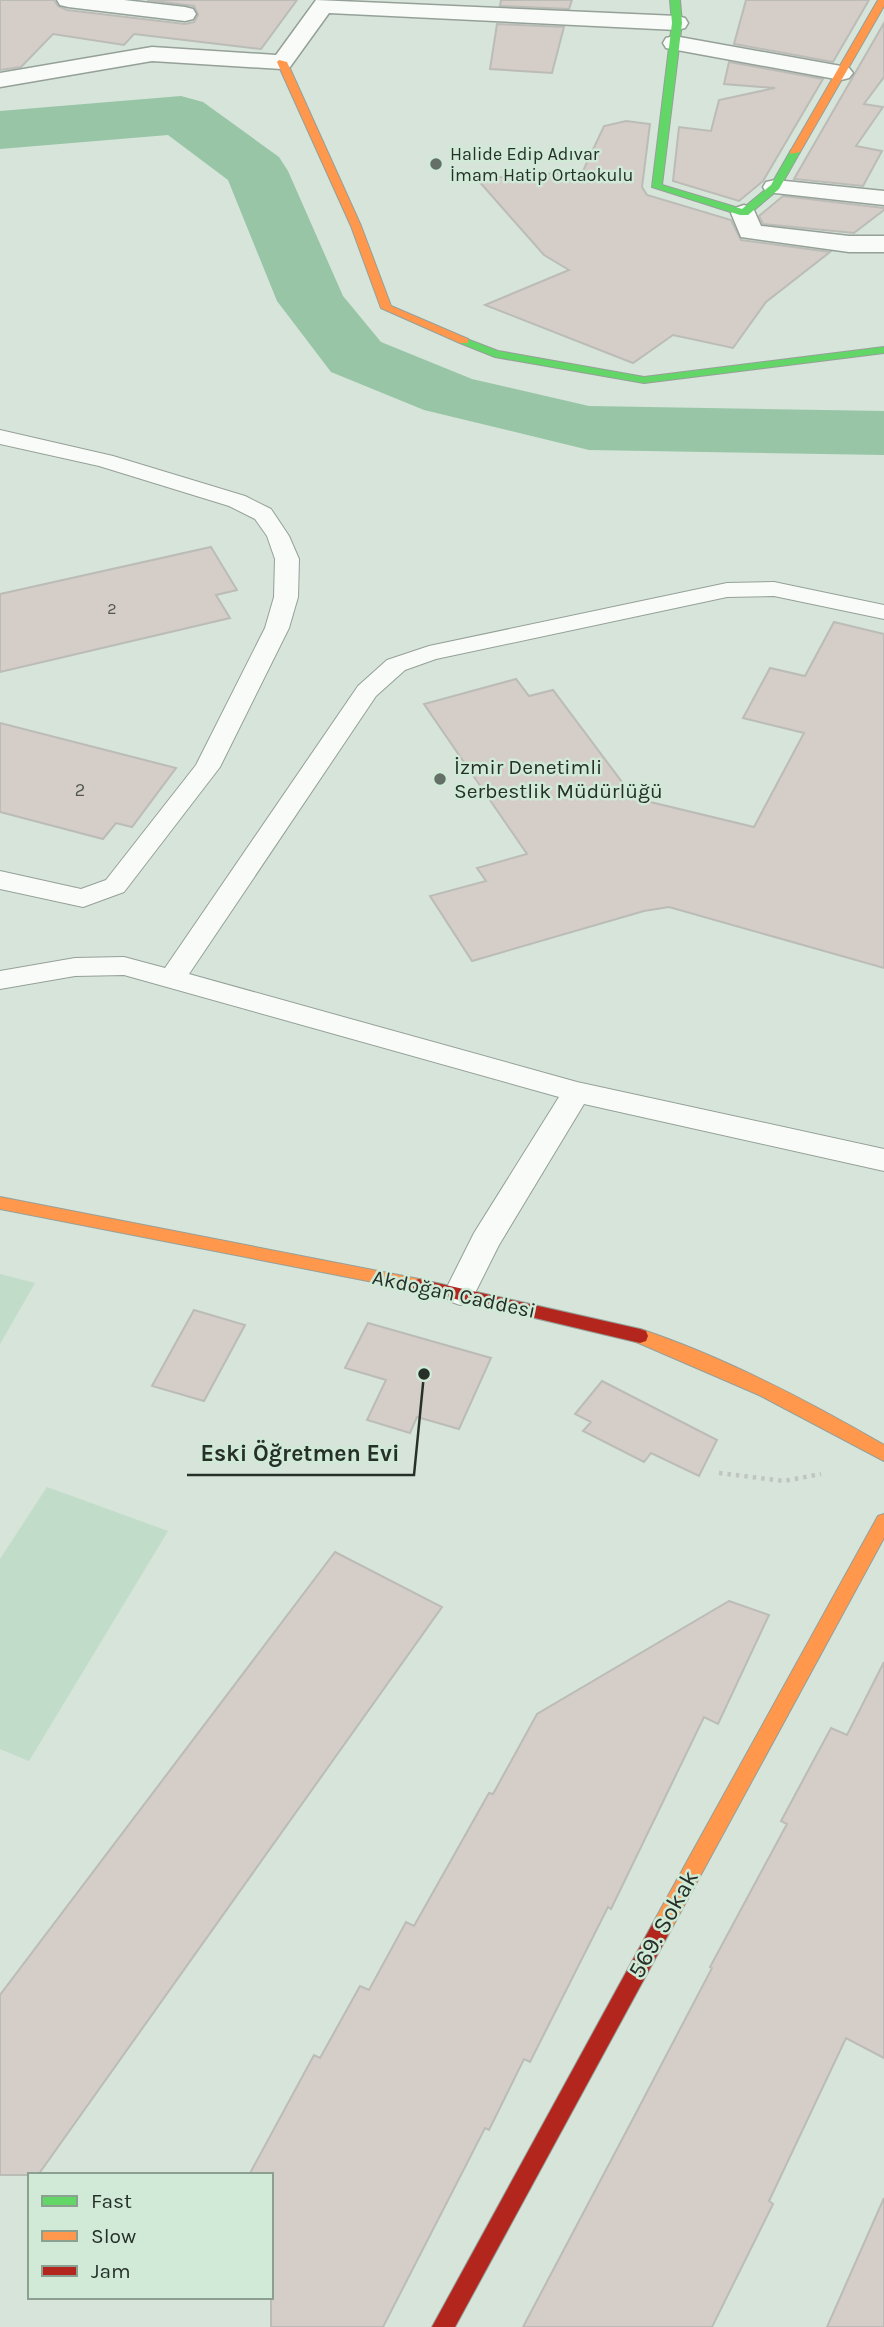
<svg xmlns="http://www.w3.org/2000/svg" width="884" height="2327" font-family="Karla,sans-serif">
  <rect width="100%" height="100%" fill="#d6e4da"/>
  <path fill="#c1dcc8" d="M 0,1274 L 35,1283 L 0,1344 Z
    M 47,1487 L 168,1531 L 29,1761 L 0,1749 L 0,1559 Z"/>
  <g fill="none" stroke-linecap="round" stroke-linejoin="round">
    <path fill="#98c5a6" fill-rule="evenodd" d="M 181,96 L 203,102 L 279,157 L 288,171 L 343,296 L 381,342 L 472,379 L 589,406 L 884,411 L 884,455 L 589,450 L 424,410 L 331,372 L 277,301 L 228,180 L 168,135 L 0,149 L 0,111 Z"/>
  </g>
  <path fill="#d4cdc8" stroke="#bcbcb7" stroke-width="2" d="M 0,0 L 54,0 L 58,6 L 67,10 L 185,24 L 194,22 L 198,15 L 194,6 L 147,0 L 297,0 L 261,49 L 134,34 L 124,45 L 53,34 L 21,67 L 0,70 Z
    M 501,0 L 572,0 L 569,9 L 500,6 Z
    M 746,0 L 869,0 L 833,62 L 734,44 Z
    M 884,23 L 884,77 L 864,104 L 883,107 L 856,146 L 882,151 L 863,186 L 794,179 Z
    M 497,24 L 564,27 L 552,73 L 490,69 Z
    M 729,62 L 823,79 L 763,181 L 739,201 L 673,181 L 679,127 L 711,131 L 719,100 L 775,88 L 724,84 Z
    M 626,121 L 650,124 L 642,187 L 647,195 L 731,220 L 741,240 L 830,252 L 766,302 L 733,348 L 673,335 L 633,363 L 485,305 L 569,270 L 544,255 L 477,179 L 583,171 L 604,126 Z
    M 783,196 L 884,208 L 884,210 L 854,233 L 763,224 L 759,216 Z
    M 211,547 L 237,590 L 216,595 L 230,618 L 0,672 L 0,594 Z
    M 834,622 L 884,634 L 884,968 L 669,907 L 644,911 L 472,961 L 430,896 L 486,881 L 477,868 L 527,854 L 424,704 L 516,679 L 529,696 L 553,690 L 634,798 L 754,827 L 804,733 L 743,718 L 770,668 L 805,676 Z
    M 0,723 L 176,768 L 132,827 L 116,823 L 103,839 L 0,812 Z
    M 194,1310 L 245,1325 L 204,1401 L 152,1386 Z
    M 368,1323 L 491,1358 L 459,1429 L 417,1417 L 410,1433 L 367,1420 L 386,1380 L 345,1368 Z
    M 602,1381 L 717,1440 L 699,1476 L 651,1453 L 644,1462 L 583,1431 L 591,1422 L 575,1414 Z
    M 335,1552 L 442,1607 L 38,2175 L 0,2175 L 0,1995 Z
    M 729,1601 L 769,1615 L 718,1724 L 704,1717 L 611,1909 L 608,1907 L 530,2062 L 524,2059 L 489,2130 L 485,2128 L 383,2327 L 271,2327 L 271,2175 L 249,2175 L 314,2055 L 320,2058 L 360,1986 L 369,1990 L 406,1922 L 414,1926 L 489,1793 L 493,1794 L 537,1714 Z
    M 884,1662 L 884,2058 L 846,2038 L 769,2201 L 773,2204 L 712,2327 L 523,2327 L 636,2113 L 712,1968 L 710,1967 L 787,1824 L 781,1821 L 831,1728 L 847,1735 Z
    M 884,2198 L 884,2327 L 827,2327 Z"/>
  <g fill="none" stroke-linecap="round" stroke-linejoin="round">
    <defs>
      <path id="lane" d="M 0,430 L 113,456 L 245,496 L 271,509 L 289,536 L 299,559 L 298,597 L 289,628 L 220,767 L 124,892 L 83,907 L 0,889 L 0,871 L 81,889 L 106,880 L 196,765 L 265,628 L 274,597 L 275,559 L 267,536 L 255,519 L 229,506 L 99,466 L 0,444 Z
        M 774,582 L 884,605 L 884,619 L 774,596 L 727,597 L 436,659 L 405,670 L 376,696 L 189,974 L 577,1082 L 884,1149 L 884,1171 L 584,1104 L 499,1245 L 471,1301 L 460,1305 L 449,1301 L 444,1293 L 474,1233 L 559,1097 L 124,975 L 75,976 L 0,989 L 0,971 L 75,958 L 124,957 L 165,968 L 358,686 L 387,660 L 429,646 L 727,583 Z"/>
      <path id="street" d="M 57,0 L 124,0 L 185,7 L 193,9 L 196,14 L 193,19 L 185,21 L 68,7 L 60,5 Z
        M 316,0 L 677,16 L 685,18 L 688,23 L 685,28 L 677,30 L 329,13 L 290,67 L 282,69 L 152,61 L 0,87 L 0,73 L 152,47 L 276,55 Z
        M 674,36 L 841,66 L 849,68 L 853,73 L 849,78 L 841,80 L 666,48 L 663,43 L 666,38 Z
        M 775,180 L 884,191 L 884,205 L 766,192 L 763,187 L 766,182 Z
        M 744,205 L 753,208 L 761,226 L 849,236 L 884,236 L 884,252 L 849,252 L 741,237 L 731,213 L 735,208 Z"/>
      <path id="fast" d="M 670,0 L 680,0 L 682,23 L 662,185 L 742,209 L 771,185 L 791,150 L 800,152 L 779,189 L 748,215 L 740,215 L 652,187 L 672,23 Z
        M 464,338 L 498,351 L 644,377 L 884,347 L 884,353 L 644,383 L 495,357 L 460,343 L 458,341 Z"/>
      <path id="slow" d="M 878,0 L 884,0 L 884,6 L 800,152 L 791,154 L 790,152 Z
        M 279,60 L 287,62 L 361,226 L 391,306 L 468,339 L 468,343 L 460,343 L 381,308 L 351,226 L 277,62 Z
        M 0,1197 L 419,1279 L 425,1281 L 427,1285 L 425,1289 L 419,1291 L 0,1209 Z
        M 640,1329 C 722,1356 810,1402 884,1445 L 884,1461 L 759,1395 L 634,1341 L 632,1336 L 634,1331 Z
        M 884,1514 L 884,1538 L 667,1937 L 660,1939 L 653,1937 L 650,1930 L 653,1923 L 878,1516 Z"/>
      <path id="jam" d="M 419,1279 L 640,1329 L 646,1331 L 648,1336 L 646,1341 L 640,1343 L 413,1289 L 411,1285 L 413,1281 Z
        M 660,1921 L 667,1923 L 670,1930 L 667,1937 L 455,2327 L 432,2327 L 653,1923 Z"/>
    </defs>
    <use href="#lane" stroke="#95a098" stroke-width="2"/>
    <use href="#street" stroke="#95a098" stroke-width="3"/>
    <use href="#fast" stroke="#95a098" stroke-width="2"/>
    <use href="#slow" stroke="#95a098" stroke-width="2"/>
    <use href="#jam" stroke="#95a098" stroke-width="2"/>
    <path stroke="#c0c5c1" stroke-width="4.5" stroke-dasharray="3.5 5" stroke-linecap="butt" d="M 719,1473 L 784,1481 L 821,1474"/>
    <use href="#lane" fill="#f9fbf9" fill-rule="evenodd"/>
    <use href="#street" fill="#f9fbf9" fill-rule="evenodd"/>
    <use href="#fast" fill="#63d668" fill-rule="evenodd"/>
    <use href="#slow" fill="#ff974d" fill-rule="evenodd"/>
    <use href="#jam" fill="#b3261e" fill-rule="evenodd"/>
  </g>
  <g fill="#646f67" stroke="#d0ead7" stroke-width="2.5">
    <circle cx="436" cy="164" r="7"/>
    <circle cx="440" cy="779" r="7"/>
  </g>
  <g text-anchor="middle" stroke-width="5" stroke-linejoin="round" paint-order="stroke">
    <g font-size="16" fill="#525751">
      <text x="112" y="614">2</text>
    </g>
    <g font-size="18" fill="#263029" stroke="#d0ead7" text-anchor="start">
      <text x="450" y="160">Halide Edip Adıvar<tspan x="450" dy="21">İmam Hatip Ortaokulu</tspan></text>
    </g>
    <g font-size="18" fill="#525751">
      <text x="80" y="796">2</text>
    </g>
    <g font-size="21" fill="#263029" stroke="#d0ead7" text-anchor="start">
      <text x="454" y="774">İzmir Denetimli<tspan x="454" dy="24">Serbestlik Müdürlüğü</tspan></text>
    </g>
    <g font-size="21" fill="#263029" stroke="#d0ead7">
      <text transform="translate(454 1294) rotate(12)" y="7">Akdoğan Caddesi</text>
    </g>
    <g font-size="24" fill="#263029" stroke="#d0ead7">
      <text transform="translate(663 1924) rotate(-61)" y="8">569. Sokak</text>
    </g>
  </g>
  <path fill="none" stroke="#263029" stroke-width="2.5" d="M424 1374L414 1475H187"/>
  <circle fill="#263029" stroke="#d0ead7" stroke-width="2.5" cx="424" cy="1374" r="7"/>
  <g font-size="23" text-anchor="middle" font-weight="bold" fill="#263029" stroke="#d0ead7" stroke-width="5" stroke-linejoin="round" paint-order="stroke">
    <text x="300" y="1461">Eski Öğretmen Evi</text>
  </g>
  <rect x="28" y="2173" width="245" height="126" fill="#d0ead7" stroke="#8ca091" stroke-width="2"/>
  <rect x="42" y="2196" width="35" height="10" fill="#63d668" stroke="#8ca091" stroke-width="2"/>
  <text x="91" y="2208" font-size="21" fill="#263029">Fast</text>
  <rect x="42" y="2231" width="35" height="10" fill="#ff974d" stroke="#8ca091" stroke-width="2"/>
  <text x="91" y="2243" font-size="21" fill="#263029">Slow</text>
  <rect x="42" y="2266" width="35" height="10" fill="#b3261e" stroke="#8ca091" stroke-width="2"/>
  <text x="91" y="2278" font-size="21" fill="#263029">Jam</text>
</svg>
